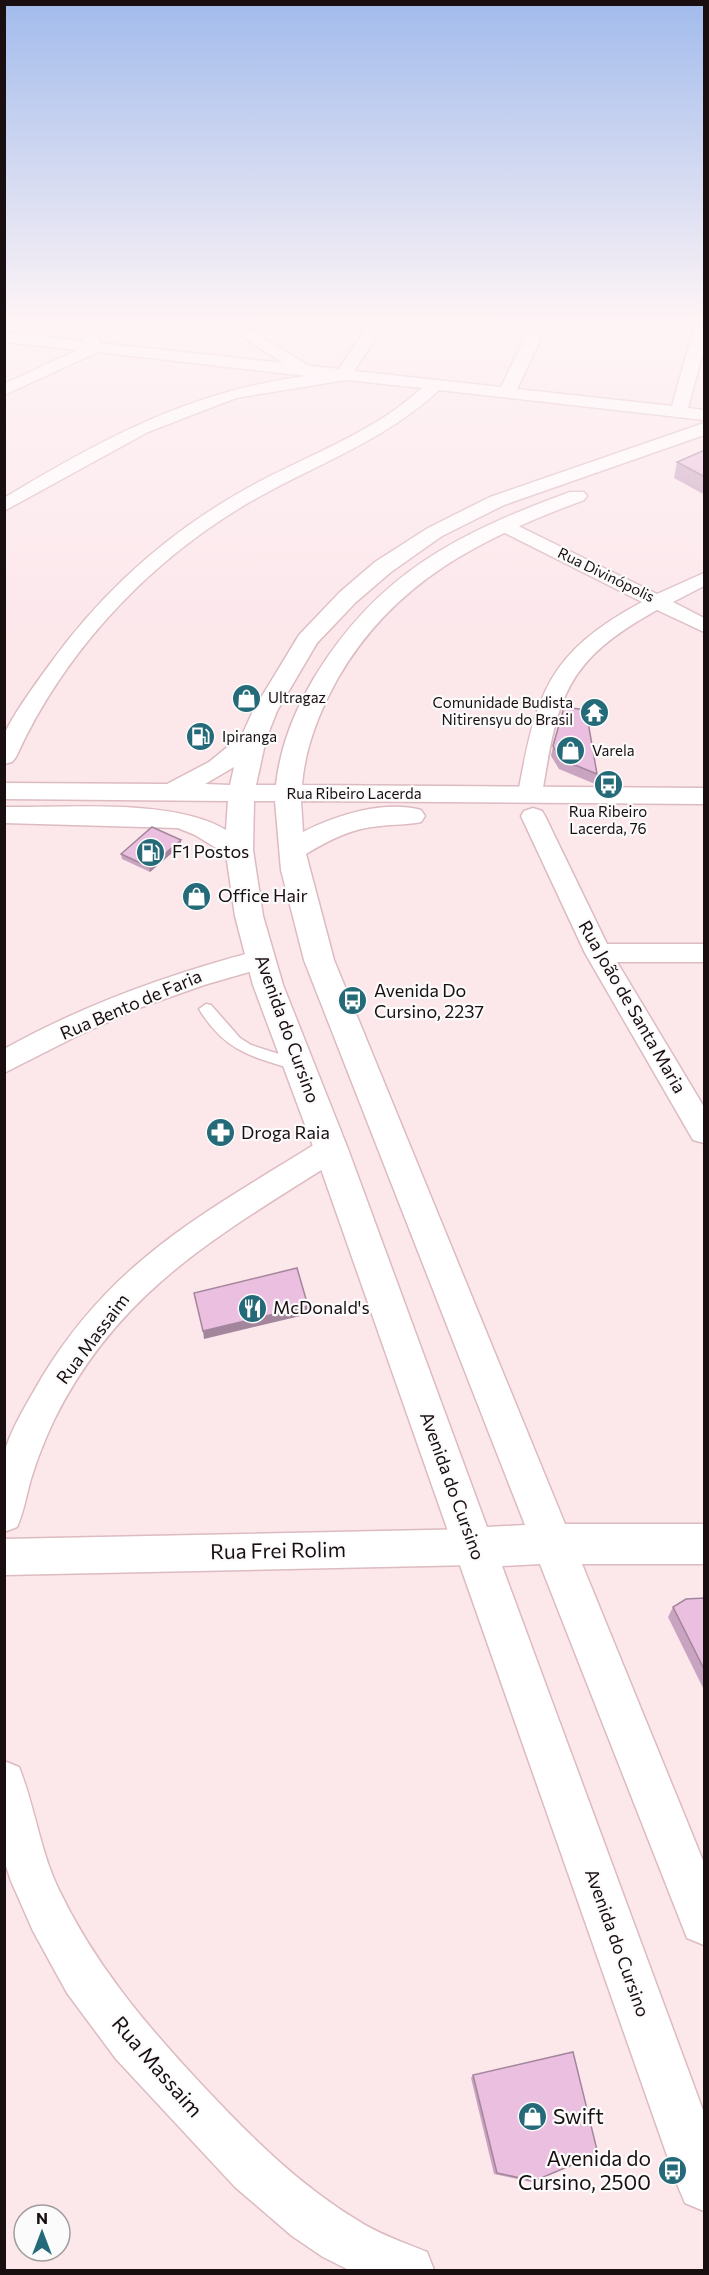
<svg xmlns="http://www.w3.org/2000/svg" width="709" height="2275" font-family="Commissioner,sans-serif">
  <rect width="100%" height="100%" fill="#fce7eb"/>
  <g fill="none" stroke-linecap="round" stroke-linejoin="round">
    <defs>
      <path id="lane" d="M 206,1004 L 211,1005 L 240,1038 L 251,1045 L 304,1062 L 306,1066 L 304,1070 L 299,1071 C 254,1057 226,1053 199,1009 Z"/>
      <path id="street" d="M 63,321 L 80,321 L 97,335 L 100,343 L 283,363 L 218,321 L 236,321 L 309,366 L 339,369 L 371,321 L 387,321 L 354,371 L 501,387 L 533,321 L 549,321 L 517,389 L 672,406 L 696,321 L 704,321 L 704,348 L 688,408 L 704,410 L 704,420 L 439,390 C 389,437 327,460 268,492 C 159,550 67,645 16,757 L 12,762 L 4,764 C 4,755 3,745 4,737 C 6,724 41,676 50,664 C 104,589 172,529 253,485 C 310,454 373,433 422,388 L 346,380 L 236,398 L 148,432 L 4,511 L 4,498 C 102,439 192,390 307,376 L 98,352 L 4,395 L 4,384 L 77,350 L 4,342 L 4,332 L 84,341 Z
        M 506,520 L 657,594 L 704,573 L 704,586 L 673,602 L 704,618 L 704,632 L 657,610 C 565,661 558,696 542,794 L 538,799 L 530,801 L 522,799 L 518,794 C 536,695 547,653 642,602 L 499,530 L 497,526 L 499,522 Z
        M 533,808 L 542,811 L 545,816 L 607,944 L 704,944 L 704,962 L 617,962 L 704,1107 L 704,1143 L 693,1140 L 585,953 L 521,816 L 524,811 Z
        M 261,950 L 270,952 L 274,959 L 270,966 L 204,985 L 139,1008 L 75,1037 L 4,1073 L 4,1049 C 85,1004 172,973 261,950 Z
        M 331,1137 L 342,1141 L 346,1149 L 342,1157 C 223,1233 120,1287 54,1420 C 45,1439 37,1459 31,1479 C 26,1496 24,1512 17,1527 L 4,1532 C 4,1511 0,1469 5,1450 C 13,1425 29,1400 42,1377 C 115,1257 207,1212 320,1141 Z
        M 474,1529 L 487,1534 L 493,1547 L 487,1560 L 474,1565 L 4,1575 L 4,1539 Z
        M 4,1761 L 19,1767 C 35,1807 40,1850 58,1888 C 94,1964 146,2025 203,2086 C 250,2136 298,2184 357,2220 C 378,2234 403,2242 427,2252 L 434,2270 L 349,2270 L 323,2257 L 292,2236 L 235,2187 L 116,2059 L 67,1993 L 33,1931 L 11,1881 L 4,1860 Z"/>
      <path id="secondary" d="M 704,423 L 704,435 L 504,505 L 442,536 L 391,572 L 356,602 L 317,643 L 277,711 L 266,739 L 256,785 L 276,785 C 280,747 295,710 314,678 C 378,573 458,533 570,492 L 584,492 L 587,496 L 584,500 C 482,538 395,580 338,678 C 320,710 305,747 302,785 L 704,788 L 704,804 L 301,801 L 303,832 C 336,815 384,800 421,810 L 425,816 L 421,822 C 408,825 394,824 380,826 C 352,828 329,840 306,854 L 334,960 L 565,1524 L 704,1524 L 704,1564 L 582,1564 L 704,1863 L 704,1945 L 687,1938 L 540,1564 L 502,1566 L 704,2113 L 704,2211 L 685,2203 L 677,2184 L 314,1149 L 253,985 L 235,916 L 226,854 L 195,835 L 178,828 L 4,823 L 4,807 C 68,808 173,798 226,830 L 228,801 L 4,799 L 4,783 L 167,784 L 209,762 L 242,735 L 253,711 L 299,635 L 340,592 L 375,562 L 428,528 L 490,497 ZM 234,767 L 230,785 L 205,784 ZM 254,801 L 275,801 L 281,870 L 304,960 L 525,1525 L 487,1527 L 348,1149 L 283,985 L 263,916 L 253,850 Z"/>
    </defs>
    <use href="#lane" stroke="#dcbbc1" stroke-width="3"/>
    <use href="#street" stroke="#dcbbc1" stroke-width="3"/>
    <use href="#secondary" stroke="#dcbbc1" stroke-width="3"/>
    <use href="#lane" fill="#fff" fill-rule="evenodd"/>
    <use href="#street" fill="#fff" fill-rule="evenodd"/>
    <use href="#secondary" fill="#fff" fill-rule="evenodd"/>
  </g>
  <path fill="#c9a4c0" d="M 705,450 L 705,495 L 674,478 L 677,462 Z
    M 553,746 L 597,774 L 595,784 L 559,769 L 551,756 Z
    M 181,840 L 181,845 L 150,872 L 122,859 L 121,854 Z
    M 705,1598 L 705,1692 L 668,1617 L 673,1607 Z
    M 473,2075 L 534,2181 L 531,2182 L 494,2174 L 471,2078 Z"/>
  <path fill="#a4869c" d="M 181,840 L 181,845 L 150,872 L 149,867 Z
    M 308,1306 L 309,1314 L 204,1339 L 203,1331 Z"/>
  <path fill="#eabfdf" stroke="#a4869c" stroke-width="1.5" d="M 705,450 L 705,477 L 677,462 Z
    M 564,707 L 586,710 L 597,774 L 560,759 L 553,746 Z
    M 152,827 L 181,840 L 149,867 L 121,854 Z
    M 297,1268 L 308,1306 L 203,1331 L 194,1293 Z
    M 705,1598 L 705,1671 L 673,1607 L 686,1599 Z
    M 573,2052 L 598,2154 L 534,2181 L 497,2173 L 473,2075 Z"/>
  <linearGradient id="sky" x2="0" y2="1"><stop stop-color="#a2bbec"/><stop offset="0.5" stop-color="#fef4f6"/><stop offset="1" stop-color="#fef4f6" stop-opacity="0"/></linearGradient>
  <rect width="709" height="639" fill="url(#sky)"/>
  <defs>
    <symbol id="shop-disc" viewBox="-11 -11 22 22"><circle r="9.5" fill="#246a79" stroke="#fbfbfb"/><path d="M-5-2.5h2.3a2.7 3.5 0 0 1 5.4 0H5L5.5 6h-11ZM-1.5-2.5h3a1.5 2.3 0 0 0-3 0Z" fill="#fff"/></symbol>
    <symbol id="temple-disc" viewBox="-11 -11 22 22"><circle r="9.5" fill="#246a79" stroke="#fbfbfb"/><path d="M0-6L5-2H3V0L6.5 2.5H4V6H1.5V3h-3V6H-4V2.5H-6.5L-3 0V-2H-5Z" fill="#fff"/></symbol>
    <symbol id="fuel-disc" viewBox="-11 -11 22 22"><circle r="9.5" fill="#246a79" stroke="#fbfbfb"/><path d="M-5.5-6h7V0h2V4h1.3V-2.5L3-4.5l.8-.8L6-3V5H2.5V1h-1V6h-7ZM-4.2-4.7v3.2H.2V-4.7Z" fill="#fff"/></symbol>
    <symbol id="bus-disc" viewBox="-11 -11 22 22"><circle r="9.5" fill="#246a79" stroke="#fbfbfb"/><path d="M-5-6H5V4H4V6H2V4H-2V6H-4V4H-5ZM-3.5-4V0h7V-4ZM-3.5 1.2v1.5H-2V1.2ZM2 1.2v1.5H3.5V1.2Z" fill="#fff"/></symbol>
    <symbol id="pharmacy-disc" viewBox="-11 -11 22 22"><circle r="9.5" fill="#246a79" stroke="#fbfbfb"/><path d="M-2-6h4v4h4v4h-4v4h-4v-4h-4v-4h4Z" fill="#fff"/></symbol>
    <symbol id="restaurant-disc" viewBox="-11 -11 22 22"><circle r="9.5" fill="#246a79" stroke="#fbfbfb"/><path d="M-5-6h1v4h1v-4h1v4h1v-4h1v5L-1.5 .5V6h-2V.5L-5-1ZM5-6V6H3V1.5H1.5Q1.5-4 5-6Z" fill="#fff"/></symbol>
  </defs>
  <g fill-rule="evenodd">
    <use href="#shop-disc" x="230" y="682" width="33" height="33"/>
    <use href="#temple-disc" x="578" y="696" width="33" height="33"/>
    <use href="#fuel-disc" x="184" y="720" width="33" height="33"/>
    <use href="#shop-disc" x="554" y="734" width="33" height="33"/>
    <use href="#bus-disc" x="592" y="768" width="33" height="33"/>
    <use href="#fuel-disc" x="134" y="836" width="33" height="33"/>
    <use href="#shop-disc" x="180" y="880" width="33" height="33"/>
    <use href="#bus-disc" x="336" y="984" width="33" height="33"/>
    <use href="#pharmacy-disc" x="204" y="1116" width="33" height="33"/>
    <use href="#restaurant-disc" x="236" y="1292" width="33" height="33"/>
    <use href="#shop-disc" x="516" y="2100" width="33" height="33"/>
    <use href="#bus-disc" x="656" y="2154" width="33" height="33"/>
  </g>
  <g text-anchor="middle" stroke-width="4.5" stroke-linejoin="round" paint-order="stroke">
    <g font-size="15" fill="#190e10" stroke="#fbfbfb">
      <text transform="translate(606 575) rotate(26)" y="5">Rua Divinópolis</text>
      <text x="354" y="799">Rua Ribeiro Lacerda</text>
    </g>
    <g font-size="15" fill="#190e10" stroke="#fbfbfb" text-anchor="start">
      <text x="268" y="703">Ultragaz</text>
      <text x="573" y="708" text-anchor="end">Comunidade Budista<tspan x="573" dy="17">Nitirensyu do Brasil</tspan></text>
      <text x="222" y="742">Ipiranga</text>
      <text x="592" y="756">Varela</text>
      <text x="608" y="817" text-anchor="middle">Rua Ribeiro<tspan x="608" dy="17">Lacerda, 76</tspan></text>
    </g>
    <g font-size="18" fill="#190e10" stroke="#fbfbfb" text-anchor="start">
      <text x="172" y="858">F1 Postos</text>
      <text x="218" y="902">Office Hair</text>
      <text x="374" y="997">Avenida Do<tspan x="374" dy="21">Cursino, 2237</tspan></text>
      <text x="241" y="1139">Droga Raia</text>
      <text x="273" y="1314">McDonald's</text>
    </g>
    <g font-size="18" fill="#190e10" stroke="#fbfbfb">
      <text transform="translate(131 1005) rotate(-23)" y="6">Rua Bento de Faria</text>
      <text transform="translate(632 1007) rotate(60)" y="6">Rua João de Santa Maria</text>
      <text transform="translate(287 1029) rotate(70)" y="6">Avenida do Cursino</text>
      <text transform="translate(93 1339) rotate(-53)" y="6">Rua Massaim</text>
      <text transform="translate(452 1486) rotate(70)" y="6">Avenida do Cursino</text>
      <text transform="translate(617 1943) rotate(70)" y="6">Avenida do Cursino</text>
    </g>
    <g font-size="21" fill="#190e10" stroke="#fbfbfb">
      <text transform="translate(278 1551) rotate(-1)" y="7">Rua Frei Rolim</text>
      <text transform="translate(157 2067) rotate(49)" y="7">Rua Massaim</text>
    </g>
    <g font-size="21" fill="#190e10" stroke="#fbfbfb" text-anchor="start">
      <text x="553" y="2124">Swift</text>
      <text x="651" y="2166" text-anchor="end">Avenida do<tspan x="651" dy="24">Cursino, 2500</tspan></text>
    </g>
  </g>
  <rect width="709" height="2275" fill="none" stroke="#190e10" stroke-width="12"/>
  <g transform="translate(42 2233)"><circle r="28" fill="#fbfbfb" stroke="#a19c9d" stroke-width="1.5"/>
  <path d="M0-4.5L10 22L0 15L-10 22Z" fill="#246a79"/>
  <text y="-9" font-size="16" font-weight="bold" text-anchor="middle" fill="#190e10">N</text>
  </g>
</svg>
